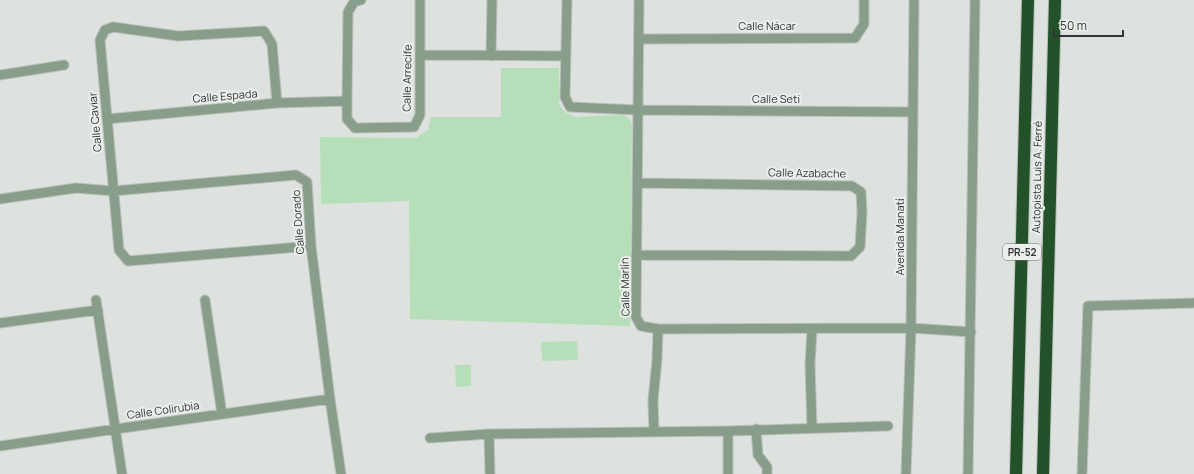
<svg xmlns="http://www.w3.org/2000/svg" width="1194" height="474" font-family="Manrope,sans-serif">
  <rect width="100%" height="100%" fill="#dde2de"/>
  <path fill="#b6dfb9" d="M 501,68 L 559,68 L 559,105 L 565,112 L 575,117 L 624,115 L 630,120 L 632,125 L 630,326 L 410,319 L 409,201 L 321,204 L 320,137 L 416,138 L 428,130 L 431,117 L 501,117 Z
    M 577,341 L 578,360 L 542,361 L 541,342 Z
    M 455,365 L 471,365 L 471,386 L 456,387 Z"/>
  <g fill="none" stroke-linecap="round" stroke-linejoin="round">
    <defs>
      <path id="street" d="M 361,0 L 354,2 L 348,12 L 347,101 L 347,119 L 355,128 L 414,127 L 420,115 L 420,0
        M 567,0 L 565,97 L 570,107 L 638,110 L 913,112
        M 639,0 L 636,317 L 641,326 L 658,329 L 911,328 L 971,332
        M 639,39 L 855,38 L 864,24 L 864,0
        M 420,55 L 565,56
        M 491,56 L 492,0
        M 0,75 L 64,65
        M 277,103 L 272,44 L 264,31 L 178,36 L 113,27 L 105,30 L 100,40 L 119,250 L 128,261 L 311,246
        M 107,119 L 277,103 L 347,101
        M 0,199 L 76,188 L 113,191 L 296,175 L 307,182 L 311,246 L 330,399 L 341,474
        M 636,255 L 851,256 L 860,247 L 862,213 L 861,192 L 852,186 L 637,183
        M 96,300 L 122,474
        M 205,300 L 222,414
        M 0,323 L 98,310
        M 812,329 L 810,365 L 812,428
        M 756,429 L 758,455 L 767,467 L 767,474
        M 728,431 L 728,474
        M 654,432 L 653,400 L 657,360 L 658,329
        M 489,434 L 490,474
        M 430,438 L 489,434 L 728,431 L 888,426
        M 0,446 L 116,429 L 330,399
        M 906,474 L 911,328 L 914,0
        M 968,474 L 975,0
        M 1082,474 L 1088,306 L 1194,303"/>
      <path id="highway" d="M 1016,474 L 1028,0
        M 1043,474 L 1055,0"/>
    </defs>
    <use href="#street" stroke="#bbbfbc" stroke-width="11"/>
    <use href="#highway" stroke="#bbbfbc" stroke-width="14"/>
    <use href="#street" stroke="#889d8a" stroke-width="9"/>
    <use href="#highway" stroke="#23512a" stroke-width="12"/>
  </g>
  <g text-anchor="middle" stroke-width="4" stroke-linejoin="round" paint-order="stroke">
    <rect fill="#ebefeb" stroke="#6a6c6a" stroke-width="1" x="1003" y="244" width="38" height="16" rx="3"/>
    <g font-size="10" font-weight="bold" fill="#333433">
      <text x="1022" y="256">PR-52</text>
    </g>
    <g font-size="11" fill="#333433" stroke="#ebefeb">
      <text x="767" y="30">Calle Nácar</text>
      <text transform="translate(407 78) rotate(-89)" y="4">Calle Arrecife</text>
      <text transform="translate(225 96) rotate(-5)" y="4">Calle Espada</text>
      <text x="776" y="103">Calle Seti</text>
      <text transform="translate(95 122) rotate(-95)" y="4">Calle Caviar</text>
      <text transform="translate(807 173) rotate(1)" y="4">Calle Azabache</text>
      <text transform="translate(1037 177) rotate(-89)" y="4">Autopista Luis A. Ferré</text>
      <text transform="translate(298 222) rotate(-94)" y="4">Calle Dorado</text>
      <text transform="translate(900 237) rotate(-90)" y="4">Avenida Manatí</text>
      <text transform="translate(625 287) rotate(-91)" y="4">Calle Marlín</text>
      <text transform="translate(163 410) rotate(-8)" y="4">Calle Colirubia</text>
    </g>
  </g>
  <path d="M1054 30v6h69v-6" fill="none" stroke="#333433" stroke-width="2"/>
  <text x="1060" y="30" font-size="12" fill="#333433" stroke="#ebefeb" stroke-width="3" paint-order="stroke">50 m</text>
</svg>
